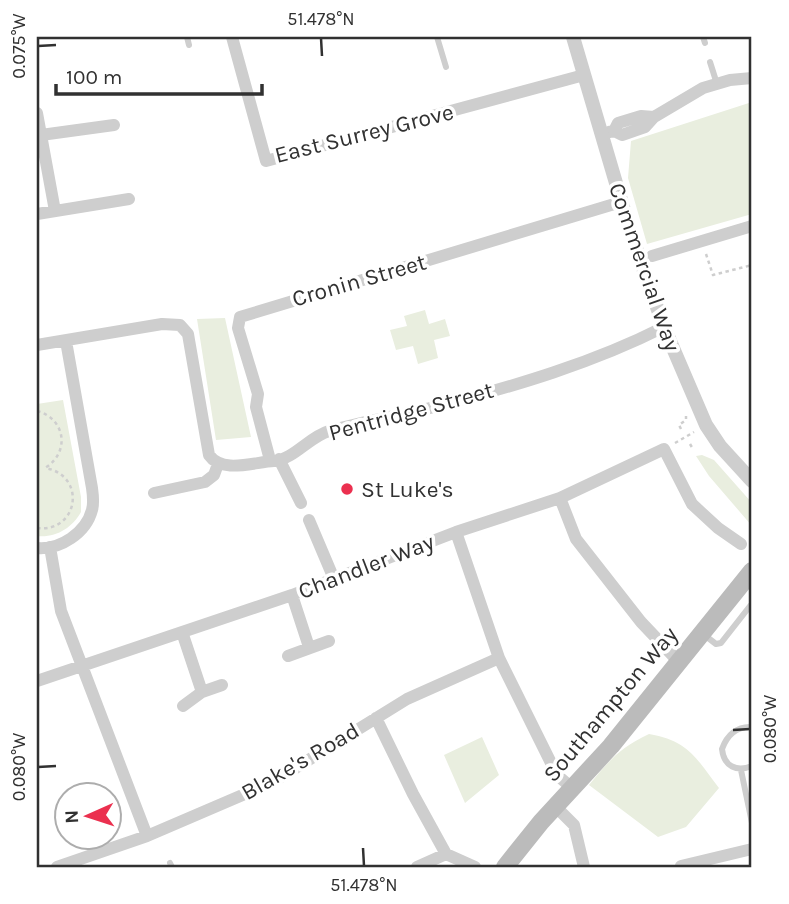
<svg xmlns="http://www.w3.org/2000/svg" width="789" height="904" font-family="Karla,sans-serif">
  <rect width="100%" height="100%" fill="#fff"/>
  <path fill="#e9eedf" d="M 752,102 L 752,214 L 647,244 L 628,178 L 631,141 Z
    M 425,310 L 429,324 L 445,319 L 450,336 L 434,340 L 438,358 L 418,364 L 413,346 L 396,350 L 390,330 L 407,326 L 404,316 Z
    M 225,318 L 251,437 L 216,440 L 197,319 Z
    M 63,400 L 81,497 L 81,512 C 72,528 56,538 37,536 L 37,404 Z
    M 702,455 L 714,460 L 752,503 L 752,526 L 709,476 L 696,456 Z
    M 649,734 C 689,741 696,758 719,788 L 686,827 L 658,837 L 589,785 C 609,761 619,748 649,734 Z
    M 482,737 L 499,775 L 465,803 L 444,755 Z"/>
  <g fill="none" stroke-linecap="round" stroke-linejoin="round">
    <path stroke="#cecece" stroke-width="2.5" stroke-dasharray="3.5 3.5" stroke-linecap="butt" d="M 706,254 L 713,275 L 752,265
      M 37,411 C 65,418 71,452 45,468
      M 681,429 L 679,425 L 686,420 L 686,416
      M 675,443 L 694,432
      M 690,444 L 693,449
      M 37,528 C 79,533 87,475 45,468"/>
    <path stroke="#cecece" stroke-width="6" d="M 187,37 L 189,45
      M 437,37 L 446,67
      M 703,37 L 705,43
      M 710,62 L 717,84
      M 703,634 L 716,644 L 721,643 L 750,606
      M 752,727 C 737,726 727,735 722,749 C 724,767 737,772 752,766
      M 741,770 L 752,823
      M 170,863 L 172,867"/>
    <path stroke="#cecece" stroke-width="12" d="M 232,37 L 266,161 L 584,75
      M 37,113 L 55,211
      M 614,131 L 622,135 L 645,127 L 654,117 L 703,88 L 730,80 L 752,78
      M 609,132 L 614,131 L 618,123 L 641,116 L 654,117
      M 41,135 L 114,125
      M 37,214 L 129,199
      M 652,256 L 752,226
      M 37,345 L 162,324 L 180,325 L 188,334 L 189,340 L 209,455 C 222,474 254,462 274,461 C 294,459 309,437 329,431 C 364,421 403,415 438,406 C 515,386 593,363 664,327
      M 279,459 L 301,503
      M 270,460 L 256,407 L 258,394 L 238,328 L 240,317 L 621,202
      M 154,493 L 205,482 L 214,475 L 218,464
      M 560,498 L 576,539 L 641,622 L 678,661
      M 309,520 L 334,579
      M 456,532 L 499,658 L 557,775 L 572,788
      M 50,547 L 61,611 L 147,836
      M 37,548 C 60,550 86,533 92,510 C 94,503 93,495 92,488 L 66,341
      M 292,595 L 309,647
      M 182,632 L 202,692
      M 288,656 L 329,641
      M 37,681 L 292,595 L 456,532 L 560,498 L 664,449 L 692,504 L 718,528 L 741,544
      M 183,706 L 202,692 L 222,685
      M 376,718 L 413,794 L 446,854
      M 556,807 L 574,825 L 584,867
      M 681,866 L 752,849
      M 57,867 L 147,836 L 273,782 L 407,699 L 499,658
      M 417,867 L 446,854 L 475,867"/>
    <path stroke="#cecece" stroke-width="14" d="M 573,37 L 631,234 L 664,327 L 706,425 L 720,446 L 752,481"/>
    <path stroke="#bbb" stroke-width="18" d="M 505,867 L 541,822 L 611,746 L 752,571"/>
  </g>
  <path fill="none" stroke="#313131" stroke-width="2.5" d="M 321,38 L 322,56M 38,46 L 56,45M 733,730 L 750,729M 38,767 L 56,766M 363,848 L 364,866"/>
  <circle fill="#eb304f" stroke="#fff" stroke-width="2.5" cx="347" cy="489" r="7"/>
  <g text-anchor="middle" stroke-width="7" stroke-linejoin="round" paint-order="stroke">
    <g font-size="23" fill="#313131" stroke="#fff">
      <text transform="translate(364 133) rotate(-14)" y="8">East Surrey Grove</text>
      <text transform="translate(645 267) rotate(71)" y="8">Commercial Way</text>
      <text transform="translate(359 280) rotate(-16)" y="8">Cronin Street</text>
      <text transform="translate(411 411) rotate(-15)" y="8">Pentridge Street</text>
      <text transform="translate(366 566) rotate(-21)" y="8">Chandler Way</text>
      <text transform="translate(610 704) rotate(-50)" y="8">Southampton Way</text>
      <text transform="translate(300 761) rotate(-30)" y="8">Blake's Road</text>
    </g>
    <g font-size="23" fill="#313131" stroke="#fff" text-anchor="start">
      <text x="361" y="497">St Luke's</text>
    </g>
  </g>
  <rect width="789" height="904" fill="none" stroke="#ffffff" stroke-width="77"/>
  <g transform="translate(88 816) rotate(267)"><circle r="33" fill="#ffffff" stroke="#adadad" stroke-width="2"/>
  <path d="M0-5L12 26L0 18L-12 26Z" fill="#eb304f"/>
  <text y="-10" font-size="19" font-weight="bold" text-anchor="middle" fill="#313131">N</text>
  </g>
  <path d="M56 84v10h206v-10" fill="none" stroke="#313131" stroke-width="3.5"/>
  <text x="66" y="84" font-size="21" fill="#313131" stroke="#ffffff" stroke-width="5" paint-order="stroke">100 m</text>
  <rect x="38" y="38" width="712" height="828" fill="none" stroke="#313131" stroke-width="2.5"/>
  <g font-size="18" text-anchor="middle" fill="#313131">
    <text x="321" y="25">51.478°N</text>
    <text transform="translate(19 46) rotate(-90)" y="6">0.075°W</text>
    <text transform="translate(770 729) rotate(-90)" y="6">0.080°W</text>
    <text transform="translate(19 767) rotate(-90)" y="6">0.080°W</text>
    <text x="364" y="891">51.478°N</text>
  </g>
</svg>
